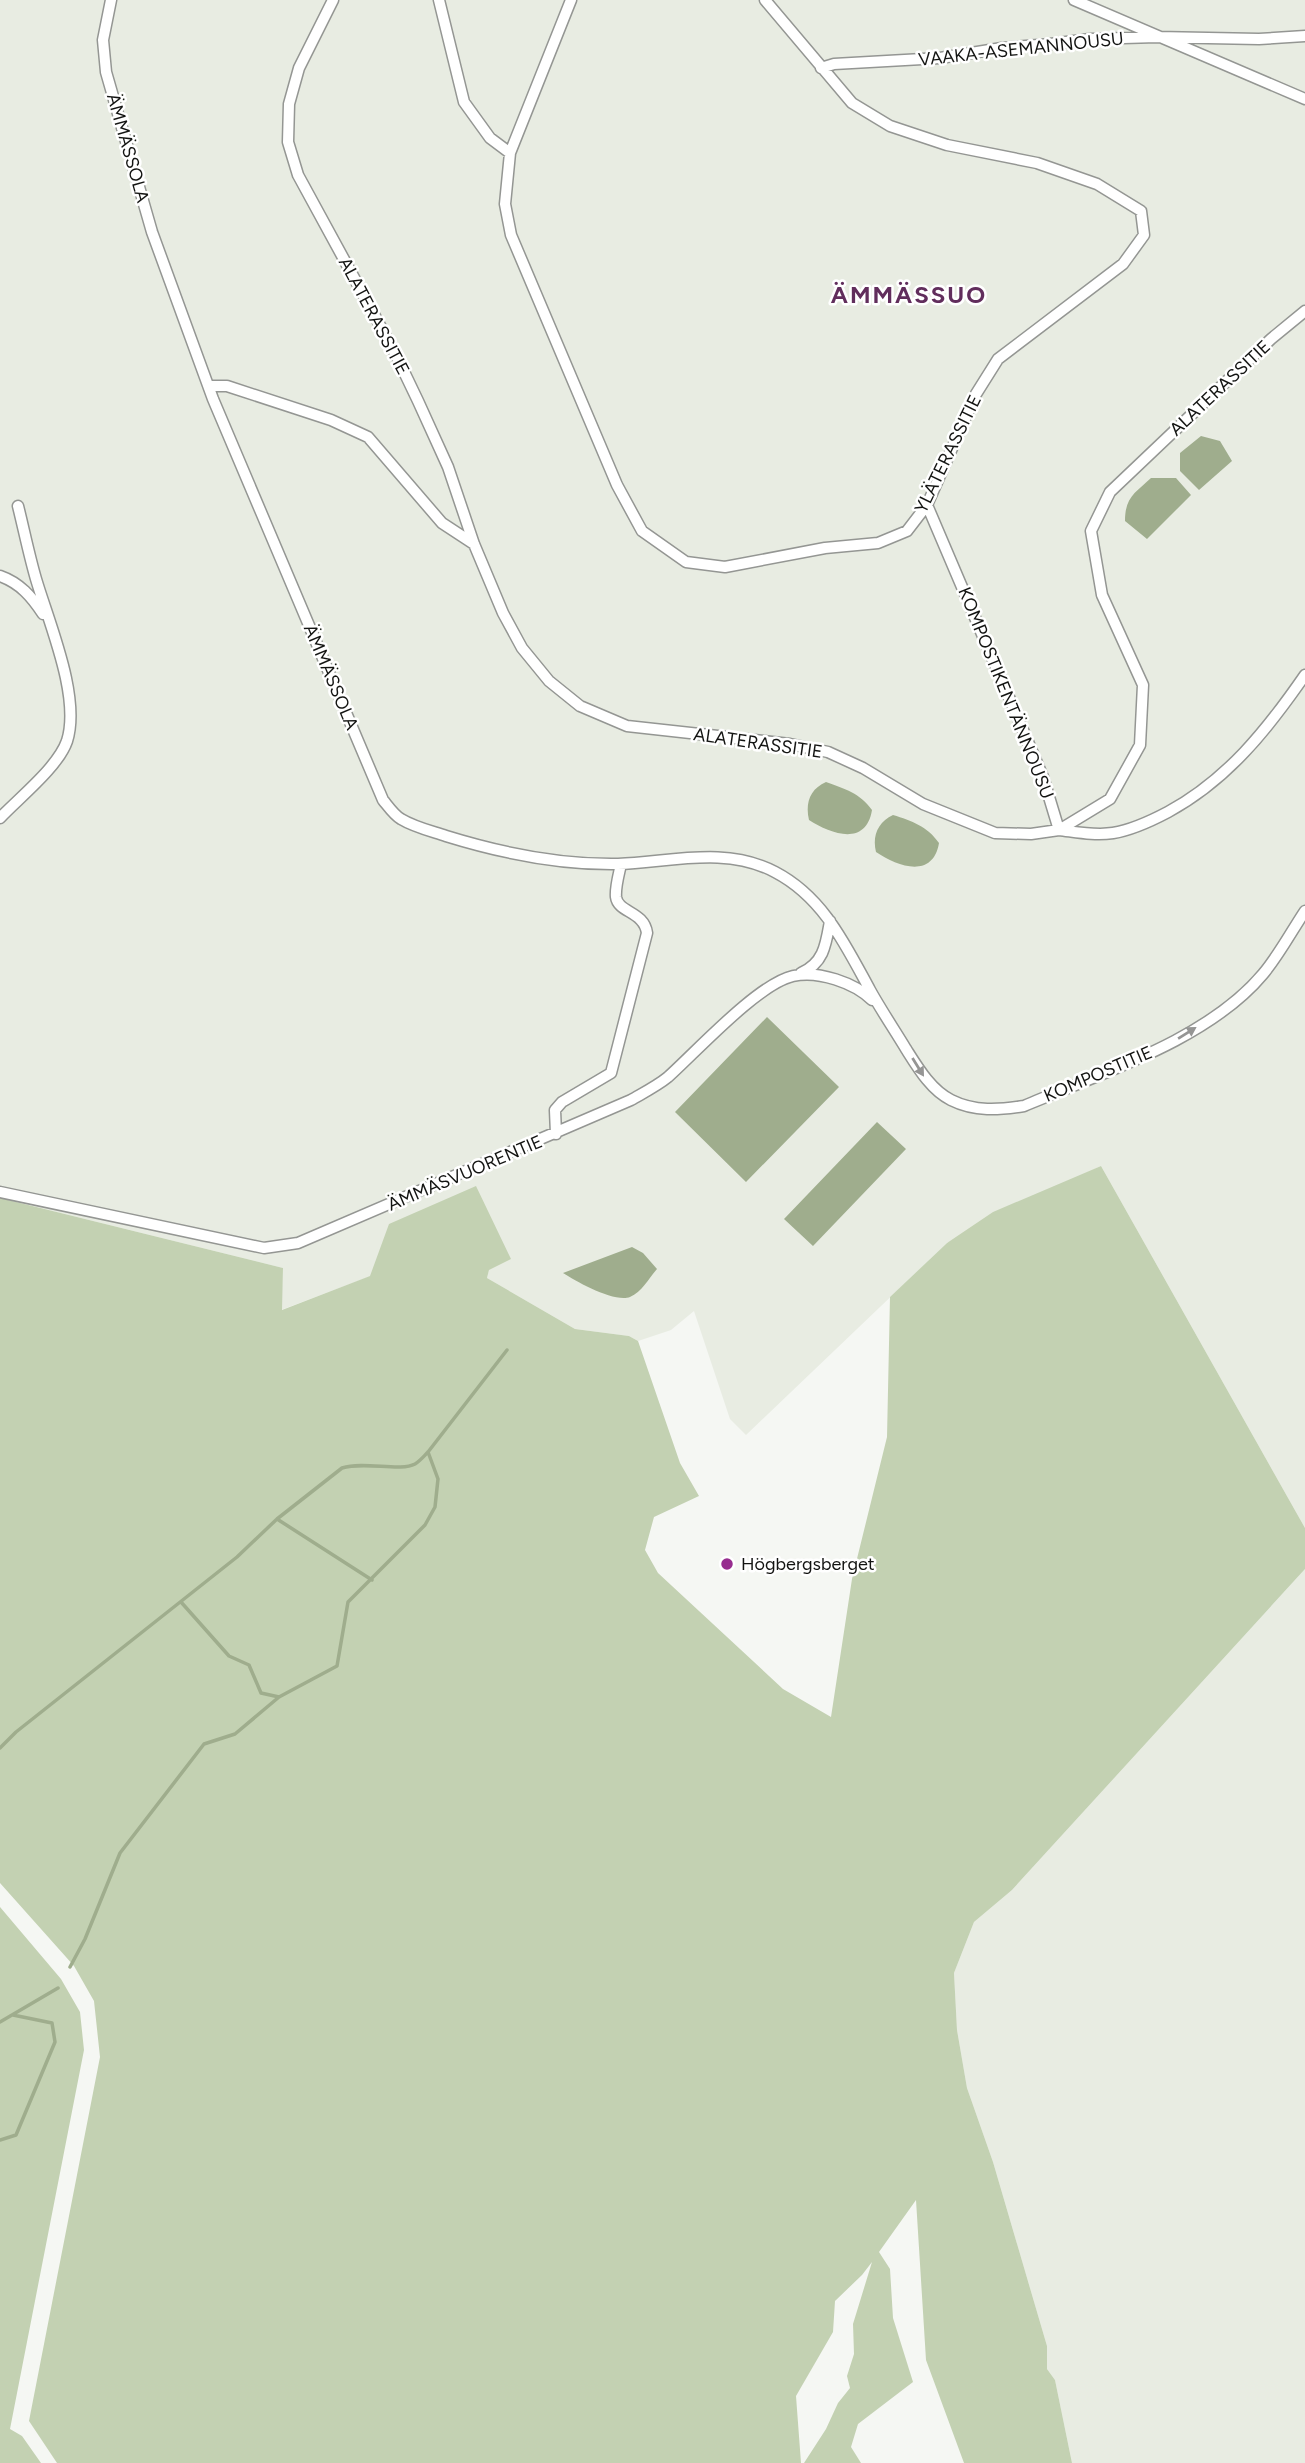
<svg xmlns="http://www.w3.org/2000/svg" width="1305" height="2463" font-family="Figtree,sans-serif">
  <rect width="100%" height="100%" fill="#f5f7f3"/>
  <path fill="#e8ece2" d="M 0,0 L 1305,0 L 1305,1528 L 1101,1166 L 947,1243 L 746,1435 L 730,1419 L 694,1311 L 671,1330 L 638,1341 L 629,1336 L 575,1329 L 487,1278 L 489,1270 L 371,1276 L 281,1310 L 283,1268 L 0,1198 Z
    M 1305,1569 L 1305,2463 L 1072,2463 L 1055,2380 L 1047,2369 L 1047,2346 L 993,2162 L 967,2088 L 957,2030 L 954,1973 L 974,1922 L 1012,1890 Z"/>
  <path fill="#c3d1b2" d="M 1101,1166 L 1305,1528 L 1305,1569 L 1012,1890 L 974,1922 L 954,1973 L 957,2030 L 967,2088 L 993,2162 L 1047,2346 L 1047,2369 L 1055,2380 L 1072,2463 L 964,2463 L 926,2360 L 916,2200 L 879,2252 L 890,2269 L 893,2318 L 913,2382 L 858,2424 L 851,2447 L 861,2463 L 804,2463 L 826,2429 L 838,2403 L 850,2388 L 847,2376 L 854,2354 L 853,2324 L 872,2262 L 862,2275 L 835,2301 L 833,2332 L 796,2396 L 801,2463 L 57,2463 L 29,2421 L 100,2057 L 94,2001 L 74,1966 L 0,1883 L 0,1198 L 283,1268 L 282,1310 L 370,1276 L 389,1224 L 476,1186 L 511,1259 L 489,1270 L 487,1278 L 575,1329 L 629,1336 L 638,1341 L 680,1463 L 699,1496 L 654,1517 L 645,1550 L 658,1573 L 783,1689 L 831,1717 L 852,1579 L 887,1437 L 890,1297 L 947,1243 L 993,1212 Z
    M 0,1907 L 61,1979 L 80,2012 L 84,2050 L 10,2429 L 22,2436 L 41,2463 L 0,2463 Z"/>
  <path fill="#9fad8d" d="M 1201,436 L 1220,441 L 1232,461 L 1199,490 L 1180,471 L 1180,453 Z
    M 1151,478 L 1176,478 L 1191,495 L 1147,539 L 1125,521 C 1125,497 1135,493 1151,478 Z
    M 826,782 C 845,789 860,793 872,810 C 866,847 831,834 809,820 C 805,803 810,789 826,782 Z
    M 893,815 C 912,821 927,826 939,843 C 933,879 898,867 876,852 C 872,836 878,822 893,815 Z
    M 767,1017 L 839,1087 L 746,1182 L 675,1112 Z
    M 877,1122 L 906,1149 L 813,1246 L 784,1219 Z
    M 632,1247 L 643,1253 L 657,1269 C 649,1278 642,1292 630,1297 C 615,1303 577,1282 563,1273 Z"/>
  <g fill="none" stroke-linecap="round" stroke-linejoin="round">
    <path stroke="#9fad8d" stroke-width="3.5" d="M 277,1519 L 372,1580
      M 181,1602 L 229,1656 L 249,1665 L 261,1693 L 279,1697
      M 0,1748 L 16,1732 L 237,1557 L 277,1519 L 342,1468 C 365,1461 400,1472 415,1464 C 420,1461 424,1456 428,1452 L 507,1350
      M 70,1967 L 85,1939 L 120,1853 L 204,1744 L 235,1734 L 279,1697 L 337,1666 L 348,1602 L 425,1525 L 435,1507 L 438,1479 L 428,1452
      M 0,2022 L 58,1988
      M 0,2140 L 16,2135 L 55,2042 L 52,2023 L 13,2015"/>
    <defs>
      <path id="minor" d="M 111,0 L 103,40 L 106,72 L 152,232 L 213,399 L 383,800 C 388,806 394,815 401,819 C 414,827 431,831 446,836 C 501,853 560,865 618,864 C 671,862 726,846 775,872 C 823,897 845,944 870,990 C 881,1010 894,1029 906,1049 C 918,1068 931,1090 951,1100 C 975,1112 999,1110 1024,1106 C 1101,1073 1208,1040 1263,974 C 1279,955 1291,932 1305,911
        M 333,0 L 299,68 L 289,104 L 288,142 L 298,175 L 395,353 L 418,401 L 448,467 L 474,544 L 503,613 L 522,648 L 549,681 L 580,706 L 627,726 L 790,744 L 828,752 L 863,768 L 923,804 L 995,833 L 1031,834 L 1059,830 L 1110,799 L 1140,745 L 1143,685 L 1102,595 L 1091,531 L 1110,492 L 1271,339 L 1305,311
        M 439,0 L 464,102 L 490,138 L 510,153
        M 571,0 L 510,153 L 505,204 L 511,235 L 617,485 L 642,531 L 686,562 L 725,567 L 825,548 L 878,543 L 907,531 L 927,505 L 976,394 L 998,359 L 1123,264 L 1144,235 L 1141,211 L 1097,184 L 1037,163 L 947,145 L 890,126 L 852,103 L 765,0
        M 1074,0 L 1305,99
        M 821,68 L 834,64 L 940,58 L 1002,48 L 1050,44 L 1090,39 L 1157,37 L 1259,39 L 1305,36
        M 209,386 L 227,386 L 331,420 L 368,437 L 442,523 L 474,544
        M 927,505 L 1043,777 L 1059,830 C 1076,832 1095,836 1113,833 C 1132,830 1151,821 1168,812 C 1227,780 1267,730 1305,675
        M 0,576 C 20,583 32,597 43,614
        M 0,818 C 20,797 58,767 67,741 C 81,697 49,623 36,579 C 29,555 24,530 18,506
        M 801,973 C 824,963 826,944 830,921
        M 556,1134 L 555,1110 L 562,1102 L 611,1073 L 647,933 C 644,911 618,913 616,897 C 615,887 619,874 621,864
        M 0,1192 L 264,1248 L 298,1243 L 631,1100 C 643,1093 657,1086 668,1077 C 697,1051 758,984 793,976 C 818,970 855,983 872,1000"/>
    </defs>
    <use href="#minor" stroke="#949693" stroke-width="13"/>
    <use href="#minor" stroke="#fff" stroke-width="10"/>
  </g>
  <defs><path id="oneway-solid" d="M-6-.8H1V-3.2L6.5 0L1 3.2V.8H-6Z" transform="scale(1.75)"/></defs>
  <g fill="#959594">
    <use href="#oneway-solid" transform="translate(1187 1033) rotate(-32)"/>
    <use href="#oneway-solid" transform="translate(918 1067) rotate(58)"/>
  </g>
  <circle fill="#972d8f" stroke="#fff" stroke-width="2.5" cx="727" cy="1564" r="7"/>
  <g text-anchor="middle" stroke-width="5" stroke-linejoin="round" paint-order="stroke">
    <g font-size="18" fill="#131412" stroke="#fff">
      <text transform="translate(1021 49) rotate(-6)" y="6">VAAKA-ASEMANNOUSU</text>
      <text transform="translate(128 148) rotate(74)" y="6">ÄMMÄSSOLA</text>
      <text transform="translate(374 316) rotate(62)" y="6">ALATERASSITIE</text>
      <text transform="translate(1220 388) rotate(-43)" y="6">ALATERASSITIE</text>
      <text transform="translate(948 454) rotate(-64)" y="6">YLÄTERASSITIE</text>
      <text transform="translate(331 677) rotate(67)" y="6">ÄMMÄSSOLA</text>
      <text transform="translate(1006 693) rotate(68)" y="6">KOMPOSTIKENTÄNNOUSU</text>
      <text transform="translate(758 743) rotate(8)" y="6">ALATERASSITIE</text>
      <text transform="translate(1098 1074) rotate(-23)" y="6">KOMPOSTITIE</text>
      <text transform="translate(465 1173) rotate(-23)" y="6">ÄMMÄSVUORENTIE</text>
    </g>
    <g font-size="18" fill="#131412" stroke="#fff" text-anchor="start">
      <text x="741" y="1570">Högbergsberget</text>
    </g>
    <g font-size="24" font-weight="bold" letter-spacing="2" fill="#612d5c" stroke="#fff">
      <text x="909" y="303">ÄMMÄSSUO</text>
    </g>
  </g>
</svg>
